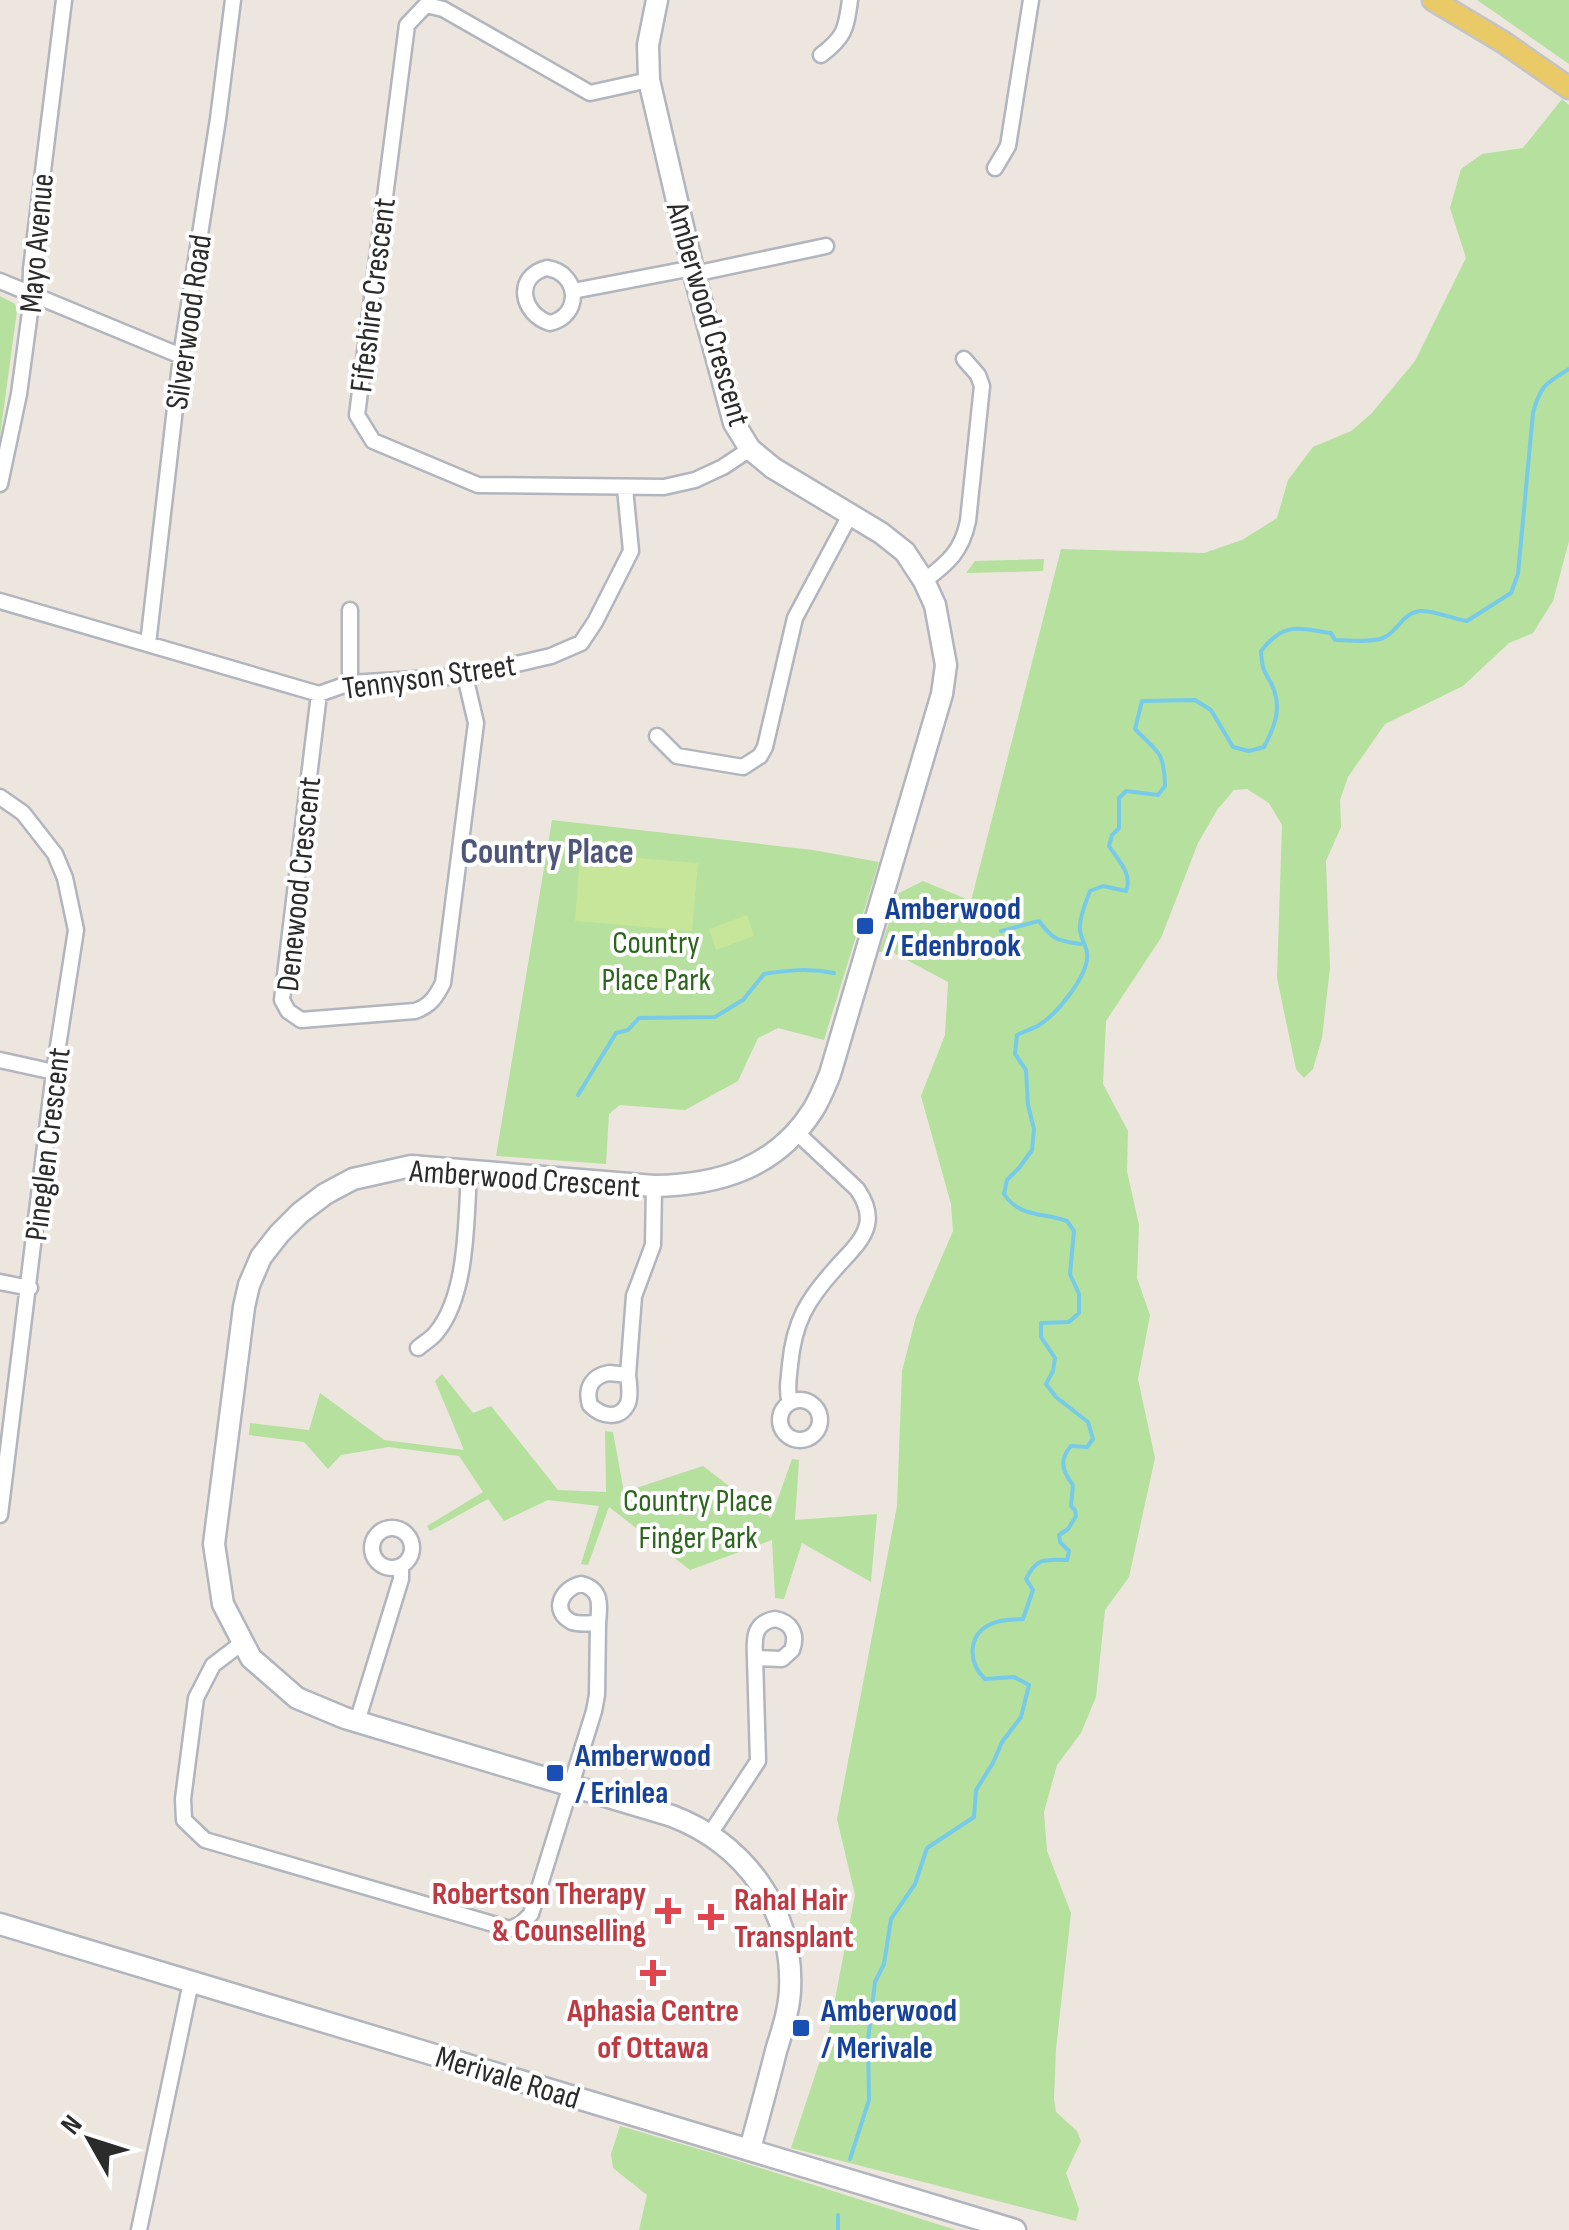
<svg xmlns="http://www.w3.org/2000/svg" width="1569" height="2230" font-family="'Sofia Sans Condensed',sans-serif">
  <rect width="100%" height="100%" fill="#ece6de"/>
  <path fill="#b5e09e" d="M 1477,0 L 1569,0 L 1569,64 Z
    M 1562,99 L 1569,105 L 1569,541 L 1553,601 L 1533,633 L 1509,643 L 1463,686 L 1385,724 L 1348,777 L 1340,800 L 1341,827 L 1326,861 L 1330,968 L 1322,1038 L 1313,1069 L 1304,1078 L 1296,1069 L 1277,978 L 1282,825 L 1269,803 L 1247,789 L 1234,790 L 1217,810 L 1198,843 L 1161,938 L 1106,1021 L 1103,1084 L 1128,1131 L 1127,1171 L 1139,1225 L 1137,1278 L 1150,1315 L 1138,1379 L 1155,1458 L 1129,1577 L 1105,1610 L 1096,1697 L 1081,1733 L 1057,1765 L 1044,1812 L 1047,1851 L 1071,1913 L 1056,2049 L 1054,2099 L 1056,2112 L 1077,2131 L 1081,2141 L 1066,2173 L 1079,2209 L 1076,2221 L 791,2148 L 828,2036 L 855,1895 L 837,1819 L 897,1506 L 902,1371 L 916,1317 L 953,1231 L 951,1204 L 921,1096 L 945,1035 L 948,982 L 892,952 L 879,952 L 899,893 L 923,881 L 971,901 L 1061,549 L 1204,553 L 1242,540 L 1277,518 L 1288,480 L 1313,447 L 1351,431 L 1371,414 L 1415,361 L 1466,258 L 1450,208 L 1461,169 L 1482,154 L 1523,148 Z
    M 0,296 L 15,304 L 17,311 L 0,436 Z
    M 1044,559 L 1043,571 L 966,573 L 975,561 Z
    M 552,820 L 813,850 L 879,862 L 824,1040 L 778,1028 L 758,1038 L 738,1081 L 685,1110 L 620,1105 L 609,1114 L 606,1164 L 496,1156 Z
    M 442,1374 L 473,1413 L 491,1406 L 558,1490 L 606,1492 L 605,1431 L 613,1432 L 624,1492 L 703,1466 L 771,1518 L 792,1459 L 799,1460 L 795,1520 L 877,1514 L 871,1582 L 802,1543 L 784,1599 L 775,1598 L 772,1540 L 690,1570 L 609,1507 L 588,1565 L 581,1564 L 599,1506 L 548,1500 L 504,1521 L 488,1499 L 430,1531 L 427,1526 L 483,1492 L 459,1456 L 389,1447 L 341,1455 L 328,1469 L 304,1442 L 249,1435 L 250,1423 L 309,1430 L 320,1393 L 384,1440 L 464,1450 L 435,1381 Z
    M 620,2126 L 719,2155 L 956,2230 L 639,2230 L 647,2195 L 613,2168 L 611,2154 Z"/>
  <path fill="#c7e69a" d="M 580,853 L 698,863 L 692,931 L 575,921 Z
    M 747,915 L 754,936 L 716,950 L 709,929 Z"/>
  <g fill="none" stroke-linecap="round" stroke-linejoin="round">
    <path stroke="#77cbe8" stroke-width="4" d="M 1001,931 L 1039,921 C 1053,940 1058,941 1081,944
      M 578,1095 L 616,1033 L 628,1030 L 639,1018 L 715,1017 L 743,1000 L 764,974 C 788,970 810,968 834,973
      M 850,2159 L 869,2100 L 868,2040 L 875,1982 L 884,1964 L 891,1919 L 915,1884 L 927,1848 L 974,1817 L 976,1790 L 993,1763 L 1002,1742 L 1021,1717 L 1029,1685 L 1014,1677 L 985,1679 C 968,1663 967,1635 991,1624 C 1001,1619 1013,1620 1023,1619 L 1033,1590 L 1026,1579 C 1036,1558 1045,1559 1067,1560 L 1069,1551 L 1060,1542 L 1059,1535 L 1068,1529 L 1076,1516 L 1075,1510 L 1071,1506 L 1073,1485 C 1062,1471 1059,1460 1071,1446 L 1087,1447 L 1093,1439 L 1088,1422 L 1056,1397 L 1046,1384 L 1053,1371 L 1055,1358 L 1041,1337 L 1041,1323 L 1069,1322 L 1079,1313 L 1079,1294 L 1070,1274 L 1074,1231 L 1067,1221 C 1042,1212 1020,1218 1004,1194 L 1007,1180 L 1019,1168 L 1032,1150 L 1034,1129 L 1028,1105 L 1026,1070 L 1015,1054 L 1017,1035 C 1024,1031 1033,1029 1039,1025 C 1057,1014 1090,974 1087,953 C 1086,945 1080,937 1080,929 C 1079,917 1086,902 1090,891 L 1103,886 L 1126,891 C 1133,874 1118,860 1109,846 L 1112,835 L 1119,828 L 1119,798 L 1126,791 L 1158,795 L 1165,786 C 1164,750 1158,753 1135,729 L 1142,701 L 1195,700 L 1211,710 L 1233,747 L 1249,751 L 1264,747 C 1275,726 1283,707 1271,683 C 1263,669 1262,668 1261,651 C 1284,622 1297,628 1331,633 L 1335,640 C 1350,640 1369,643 1383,638 C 1399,631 1402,613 1420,611 C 1434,610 1452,619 1467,621 L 1511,593 L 1518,574 L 1533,413 C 1540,386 1546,383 1569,369
      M 838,2230 L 838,2215"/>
    <defs>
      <path id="street" d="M 821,55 C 845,37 846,29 850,0
        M 649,80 L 590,93 L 443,9 L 426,5 L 407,25 L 357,415 L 373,441 L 478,485 L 664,487 L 695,480 L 723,467 L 750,449
        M 995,168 L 1008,146 L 1031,0
        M 547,268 C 580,273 582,316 550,323 C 521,314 514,276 547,268 Z
        M 694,274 L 826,246
        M 0,281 L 181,356
        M 573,291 L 693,268
        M 0,484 L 19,394 L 30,312 L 31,269 L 64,0
        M 924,581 C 948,563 962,551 968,521 L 982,386 L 978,375 L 964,359
        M 0,601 L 319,694 L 350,683 L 465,676 L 551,656 L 581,643 L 595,622 L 631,551 L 625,488
        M 350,610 L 350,683
        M 148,644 L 181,356 L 218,119 L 233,0
        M 319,694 L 282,1000 L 288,1011 L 301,1020 L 415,1011 C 430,1006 436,997 443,983 L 476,723 L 465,676
        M 657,736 L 677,756 L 743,767 L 760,756 L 765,747 L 795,618 L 850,515
        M 0,797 L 23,813 L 55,854 L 65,878 L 76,930 L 54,1072 L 0,1515
        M 0,1060 L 54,1072
        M 0,1282 L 30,1288
        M 418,1348 C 424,1343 431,1339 436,1333 C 468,1295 466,1219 469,1172
        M 609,1373 L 628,1375 C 629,1384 631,1395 628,1403 C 620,1421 601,1416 590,1405 C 585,1388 592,1376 609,1373 Z
        M 628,1375 L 634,1296 L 653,1245 L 654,1186
        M780 1420a20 20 0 1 1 40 0a20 20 0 1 1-40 0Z
        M 790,1403 C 786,1390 789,1378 790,1365 C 794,1322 807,1300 835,1269 C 846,1256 863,1242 867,1225 C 870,1212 864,1199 857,1189 L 795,1131
        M372 1548a20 20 0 1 1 40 0a20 20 0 1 1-40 0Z
        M 581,1584 C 602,1589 600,1605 598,1623 C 590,1623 580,1625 572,1622 C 550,1611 562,1588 581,1584 Z
        M 775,1619 C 791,1622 798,1634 792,1650 L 782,1659 L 755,1658 C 754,1639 753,1623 775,1619 Z
        M 242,1643 L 213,1665 L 196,1698 L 183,1799 L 184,1820 L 205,1840 L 510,1929 L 522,1923 L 531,1914 L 594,1711 L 597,1695 L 598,1623
        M 357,1722 L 401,1579 L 401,1566
        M 710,1834 L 758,1761 L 755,1658
        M 139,2230 L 191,1982"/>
      <path id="secondary" d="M 657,0 L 648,45 L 649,80 L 694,274 L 734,423 L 750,449 L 773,468 L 881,533 L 905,552 L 924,581 L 935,605 L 946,665 L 942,694 L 830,1074 C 825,1086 820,1099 813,1110 C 776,1168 719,1185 654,1186 L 411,1166 L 353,1179 L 325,1194 L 300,1213 L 279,1234 L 261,1257 L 249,1285 L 244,1307 L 214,1544 L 223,1604 L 251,1658 L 297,1698 L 345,1718 L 672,1816 C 745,1844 794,1911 790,1990 C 789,2011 782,2031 776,2051 C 768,2083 759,2116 750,2149
        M 0,1924 L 1015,2230"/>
      <path id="primary" d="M 1433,0 L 1503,42 L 1569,88"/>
    </defs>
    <use href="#street" stroke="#b2b5be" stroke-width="19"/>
    <use href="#secondary" stroke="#b2b5be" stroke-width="25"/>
    <use href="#primary" stroke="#c4c4c4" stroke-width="25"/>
    <use href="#street" stroke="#fff" stroke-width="14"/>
    <use href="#secondary" stroke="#fff" stroke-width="20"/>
    <use href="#primary" stroke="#e9ca66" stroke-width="20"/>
  </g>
  <g fill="#1a4fb4" stroke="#fff" stroke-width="4">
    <rect x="855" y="916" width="20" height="20" rx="5"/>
    <rect x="545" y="1763" width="20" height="20" rx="5"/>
    <rect x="791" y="2018" width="20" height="20" rx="5"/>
  </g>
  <g fill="#e0444e" stroke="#fff" stroke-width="4">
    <path d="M663 1896h10v10h10v10h-10v10h-10v-10h-10v-10h10z"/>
    <path d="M706 1902h10v10h10v10h-10v10h-10v-10h-10v-10h10z"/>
    <path d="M648 1958h10v10h10v10h-10v10h-10v-10h-10v-10h10z"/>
  </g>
  <g text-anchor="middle" stroke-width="8" stroke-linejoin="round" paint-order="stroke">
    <g font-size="32" fill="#2b2b2b" stroke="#fff">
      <text transform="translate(36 243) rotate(-85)" y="11">Mayo Avenue</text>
      <text transform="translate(372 295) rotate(-83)" y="11">Fifeshire Crescent</text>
      <text transform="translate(709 314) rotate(74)" y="11">Amberwood Crescent</text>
      <text transform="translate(188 322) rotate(-82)" y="11">Silverwood Road</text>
      <text transform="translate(429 676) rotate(-8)" y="11">Tennyson Street</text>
      <text transform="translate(298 884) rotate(-84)" y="11">Denewood Crescent</text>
      <text transform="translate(47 1144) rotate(-83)" y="11">Pineglen Crescent</text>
      <text transform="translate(525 1178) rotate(4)" y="11">Amberwood Crescent</text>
      <text transform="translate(508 2077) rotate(17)" y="11">Merivale Road</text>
    </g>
    <g font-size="32" font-weight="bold" fill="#164399" stroke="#fff" text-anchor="start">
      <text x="885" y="919">Amberwood<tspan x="885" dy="37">/ Edenbrook</tspan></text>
      <text x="575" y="1766">Amberwood<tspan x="575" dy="37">/ Erinlea</tspan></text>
      <text x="821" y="2021">Amberwood<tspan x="821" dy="37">/ Merivale</tspan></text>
    </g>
    <g font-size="32" fill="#2e651e" stroke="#fff">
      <text x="656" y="953">Country<tspan x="656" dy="37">Place Park</tspan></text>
      <text x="698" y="1511">Country Place<tspan x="698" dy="37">Finger Park</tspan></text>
    </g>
    <g font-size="32" font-weight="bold" fill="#be3a42" stroke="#fff" text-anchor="end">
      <text x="646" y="1904">Robertson Therapy<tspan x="646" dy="37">&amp; Counselling</tspan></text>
      <text x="734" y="1910" text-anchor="start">Rahal Hair<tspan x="734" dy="37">Transplant</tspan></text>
      <text x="653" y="2021" text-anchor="middle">Aphasia Centre<tspan x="653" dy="37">of Ottawa</tspan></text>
    </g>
    <g font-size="35" font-weight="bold" fill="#4e567a" stroke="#fff">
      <text x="547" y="863">Country Place</text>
    </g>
  </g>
  <g transform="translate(90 2140) rotate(309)" stroke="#ffffff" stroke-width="8" paint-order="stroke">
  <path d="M0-8L18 38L0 25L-18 38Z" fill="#2b2b2b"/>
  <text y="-15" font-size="28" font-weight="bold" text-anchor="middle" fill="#2b2b2b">N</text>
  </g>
</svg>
